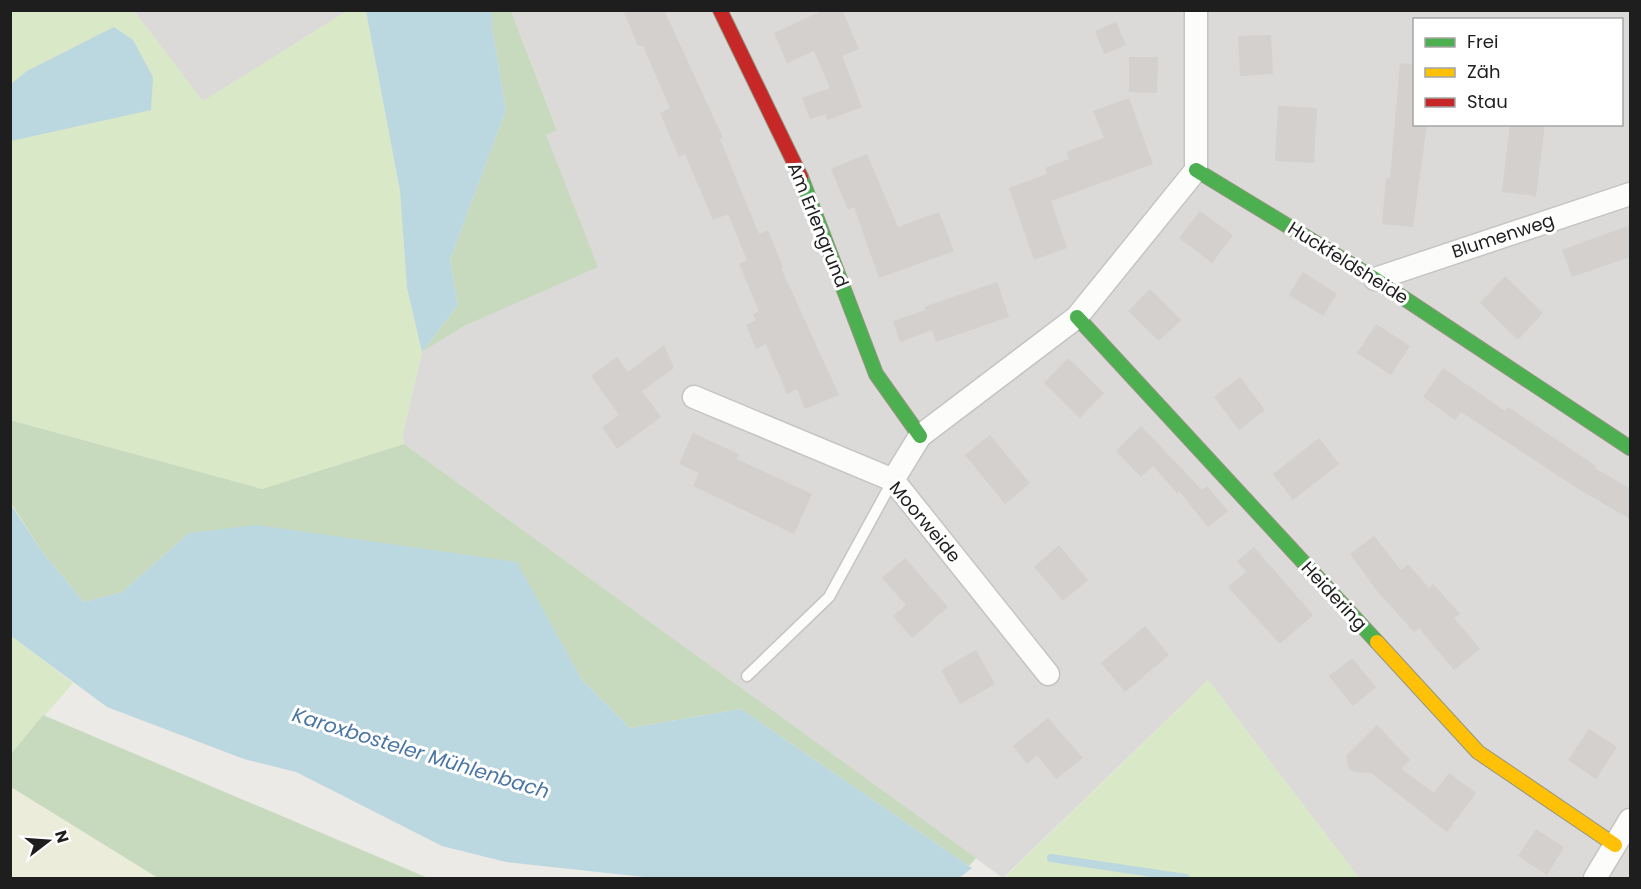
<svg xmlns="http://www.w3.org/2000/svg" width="1641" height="889" font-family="Poppins,sans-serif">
  <rect width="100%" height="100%" fill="#eceae7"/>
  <path fill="#dbdad8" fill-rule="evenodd" d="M 134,11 L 347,11 L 203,102 Z
    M 511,11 L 1630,11 L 1630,878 L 1359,878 L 1208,680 L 1003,878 L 404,444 L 403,433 L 422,352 L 466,325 L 546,135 L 557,129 ZM 1414,20 L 1622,20 L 1622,124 L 1414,124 Z"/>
  <path fill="#ebecda" d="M 11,787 L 158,878 L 11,878 Z"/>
  <path fill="#d9e8c7" d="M 10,11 L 134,11 L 203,101 L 347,11 L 366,11 L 400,191 L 407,288 L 422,352 L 403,433 L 404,444 L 262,489 L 11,420 Z
    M 11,636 L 73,683 L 11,754 Z
    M 1208,680 L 1359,878 L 1004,878 Z"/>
  <path fill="#c7dabd" d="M 492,11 L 511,11 L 557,130 L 546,135 L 598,267 L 466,325 L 422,352 L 458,305 L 450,260 L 506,110 L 492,27 Z
    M 10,420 L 262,489 L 404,444 L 976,858 L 969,866 L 741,709 L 630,728 L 582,680 L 516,562 L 189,533 L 122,592 L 84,602 L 40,549 L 11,503 Z
    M 43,715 L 428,878 L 158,878 L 11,787 L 11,754 Z"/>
  <path fill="#bbd7df" d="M 366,11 L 492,11 L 492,27 L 506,110 L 450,260 L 458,305 L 422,352 L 407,288 L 400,191 Z
    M 114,27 L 133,40 L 153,77 L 151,110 L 11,141 L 11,84 L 27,71 Z
    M 10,503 L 40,549 L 84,602 L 122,592 L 189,533 L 257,525 L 517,562 L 582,680 L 630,728 L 741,709 L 972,868 L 959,878 L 653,878 L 506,862 L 442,846 L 296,772 L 244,759 L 107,707 L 11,636 Z"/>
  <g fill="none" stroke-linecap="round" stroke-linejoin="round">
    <path stroke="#bbd7df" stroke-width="8" d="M 1051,858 L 1186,878"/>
  </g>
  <path fill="#d3d0ce" d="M 623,10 L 664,10 L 723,138 L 720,139 L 759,234 L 768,230 L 783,267 L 781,268 L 839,395 L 805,409 L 797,389 L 787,394 L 766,344 L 756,349 L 746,325 L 756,320 L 753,314 L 759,311 L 739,264 L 747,260 L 728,214 L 713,220 L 685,154 L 679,157 L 660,113 L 670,108 L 643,46 L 638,46 Z
    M 824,10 L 842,10 L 859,49 L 842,56 L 862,107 L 828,120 L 825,114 L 810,119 L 802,98 L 830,88 L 814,51 L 787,63 L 774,33 Z
    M 1116,22 L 1126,45 L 1104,54 L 1095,31 Z
    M 1271,35 L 1273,74 L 1240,76 L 1238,36 Z
    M 1129,57 L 1158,57 L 1157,93 L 1129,92 Z
    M 1400,63 L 1414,64 L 1414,124 L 1427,124 L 1413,227 L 1382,224 L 1386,178 L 1390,178 Z
    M 1129,98 L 1153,164 L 1051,201 L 1067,248 L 1034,260 L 1009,188 L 1047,174 L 1045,168 L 1069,159 L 1066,152 L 1104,138 L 1093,111 Z
    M 1278,106 L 1317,108 L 1314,163 L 1275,161 Z
    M 1510,124 L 1545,124 L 1536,196 L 1502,192 Z
    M 867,154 L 898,227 L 939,212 L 954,251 L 879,278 L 854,207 L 848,210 L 831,169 Z
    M 1200,211 L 1233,235 L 1212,263 L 1179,238 Z
    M 1630,225 L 1630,257 L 1572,277 L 1562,250 Z
    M 1303,272 L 1337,294 L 1323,316 L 1289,295 Z
    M 1505,276 L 1543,313 L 1518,340 L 1480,303 Z
    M 997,282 L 1009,317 L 936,342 L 932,330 L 900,342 L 893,321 L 925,310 L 924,307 Z
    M 1150,289 L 1181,320 L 1159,341 L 1128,311 Z
    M 1376,324 L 1410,346 L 1391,375 L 1357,353 Z
    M 664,345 L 674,368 L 642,391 L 661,417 L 617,449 L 602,427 L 619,415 L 591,376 L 617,357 L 628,372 Z
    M 1068,358 L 1104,393 L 1080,418 L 1044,383 Z
    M 1443,368 L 1505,411 L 1508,407 L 1596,466 L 1595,468 L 1630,489 L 1630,519 L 1580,490 L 1461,412 L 1455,420 L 1423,397 Z
    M 1240,377 L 1265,410 L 1239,430 L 1214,397 Z
    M 1141,426 L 1202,490 L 1207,486 L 1228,511 L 1208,527 L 1179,491 L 1177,493 L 1153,466 L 1141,477 L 1116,451 Z
    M 693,433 L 739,454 L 737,459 L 812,494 L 794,534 L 693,486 L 699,473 L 679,464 Z
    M 990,435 L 1030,483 L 1005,504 L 965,455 Z
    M 1319,438 L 1339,464 L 1293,500 L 1273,474 Z
    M 1374,536 L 1401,570 L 1408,564 L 1429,588 L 1433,584 L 1460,614 L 1454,618 L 1480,649 L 1454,670 L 1419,628 L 1414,632 L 1377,591 L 1350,554 Z
    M 1059,545 L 1088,580 L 1063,601 L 1034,567 Z
    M 1254,547 L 1313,615 L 1280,644 L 1228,587 L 1246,572 L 1237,561 Z
    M 905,558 L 948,607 L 912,638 L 893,616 L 906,605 L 882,578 Z
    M 1145,626 L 1169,655 L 1125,692 L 1101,663 Z
    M 976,650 L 995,684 L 960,704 L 941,670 Z
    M 1352,658 L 1376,687 L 1353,706 L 1329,676 Z
    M 1048,718 L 1083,758 L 1056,779 L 1037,755 L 1027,764 L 1013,746 Z
    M 1377,725 L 1410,760 L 1401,769 L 1434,793 L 1449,773 L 1476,793 L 1447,832 L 1371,773 L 1355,772 L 1349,769 L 1346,756 Z
    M 1589,729 L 1617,747 L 1596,779 L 1568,760 Z
    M 1536,829 L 1564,847 L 1547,875 L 1518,856 Z"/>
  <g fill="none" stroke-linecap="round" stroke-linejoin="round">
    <defs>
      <path id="lane" d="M 747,676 L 829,597 L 893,480"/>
      <path id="street" d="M 1375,279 L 1630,194
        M 694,397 L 893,480 L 1048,674
        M 893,480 L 920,436 L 1077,317 L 1196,170 L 1196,10
        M 1595,878 L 1630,820"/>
      <path id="fast" d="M 1196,170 L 1375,279 L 1630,448
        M 801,177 L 876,374 L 920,436
        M 1077,317 L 1377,642"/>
      <path id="slow" d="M 1377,642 L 1478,752 L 1615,845"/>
      <path id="jam" d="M 720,10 L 801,177"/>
    </defs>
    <use href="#lane" stroke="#c5c4c3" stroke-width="13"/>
    <use href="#street" stroke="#c5c4c3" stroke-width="25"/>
    <use href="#fast" stroke="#93957f" stroke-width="16"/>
    <use href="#slow" stroke="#93957f" stroke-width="16"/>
    <use href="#jam" stroke="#93957f" stroke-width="16"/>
    <use href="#lane" stroke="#fcfcfb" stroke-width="10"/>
    <use href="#street" stroke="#fcfcfb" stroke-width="22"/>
    <use href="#fast" stroke="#4caf50" stroke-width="14"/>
    <use href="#slow" stroke="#ffc107" stroke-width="14"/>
    <use href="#jam" stroke="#c62828" stroke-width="14"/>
  </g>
  <g text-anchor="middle" stroke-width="6" stroke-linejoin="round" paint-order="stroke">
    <g font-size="18" fill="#1e1e1e" stroke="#fff">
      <text transform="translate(818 225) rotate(68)" y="6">Am Erlengrund</text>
      <text transform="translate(1503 236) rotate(-18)" y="6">Blumenweg</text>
      <text transform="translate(1348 263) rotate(32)" y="6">Huckfeldsheide</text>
      <text transform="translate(925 522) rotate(50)" y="6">Moorweide</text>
      <text transform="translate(1334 596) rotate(47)" y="6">Heidering</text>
    </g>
    <g font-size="20" font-style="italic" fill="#4a76a3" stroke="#fff">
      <text transform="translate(421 753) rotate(17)" y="7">Karoxbosteler Mühlenbach</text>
    </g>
  </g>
  <rect width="1641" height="889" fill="none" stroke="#1e1e1e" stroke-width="24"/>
  <rect x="1413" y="18" width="210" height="108" fill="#ffffff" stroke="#a5a5a5" stroke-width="1.5"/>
  <rect x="1425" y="38" width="30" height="9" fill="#4caf50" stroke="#a5a5a5" stroke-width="1.5"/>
  <text x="1467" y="48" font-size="18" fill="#1e1e1e">Frei</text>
  <rect x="1425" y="68" width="30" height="9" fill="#ffc107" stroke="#a5a5a5" stroke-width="1.5"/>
  <text x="1467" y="78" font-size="18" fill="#1e1e1e">Zäh</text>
  <rect x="1425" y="98" width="30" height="9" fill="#c62828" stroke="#a5a5a5" stroke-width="1.5"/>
  <text x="1467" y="108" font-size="18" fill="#1e1e1e">Stau</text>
  <g transform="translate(48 841) rotate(73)" stroke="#ffffff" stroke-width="4.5" paint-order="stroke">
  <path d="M0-4.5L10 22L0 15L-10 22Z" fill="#1e1e1e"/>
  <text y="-9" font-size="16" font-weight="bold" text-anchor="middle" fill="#1e1e1e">N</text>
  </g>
</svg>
